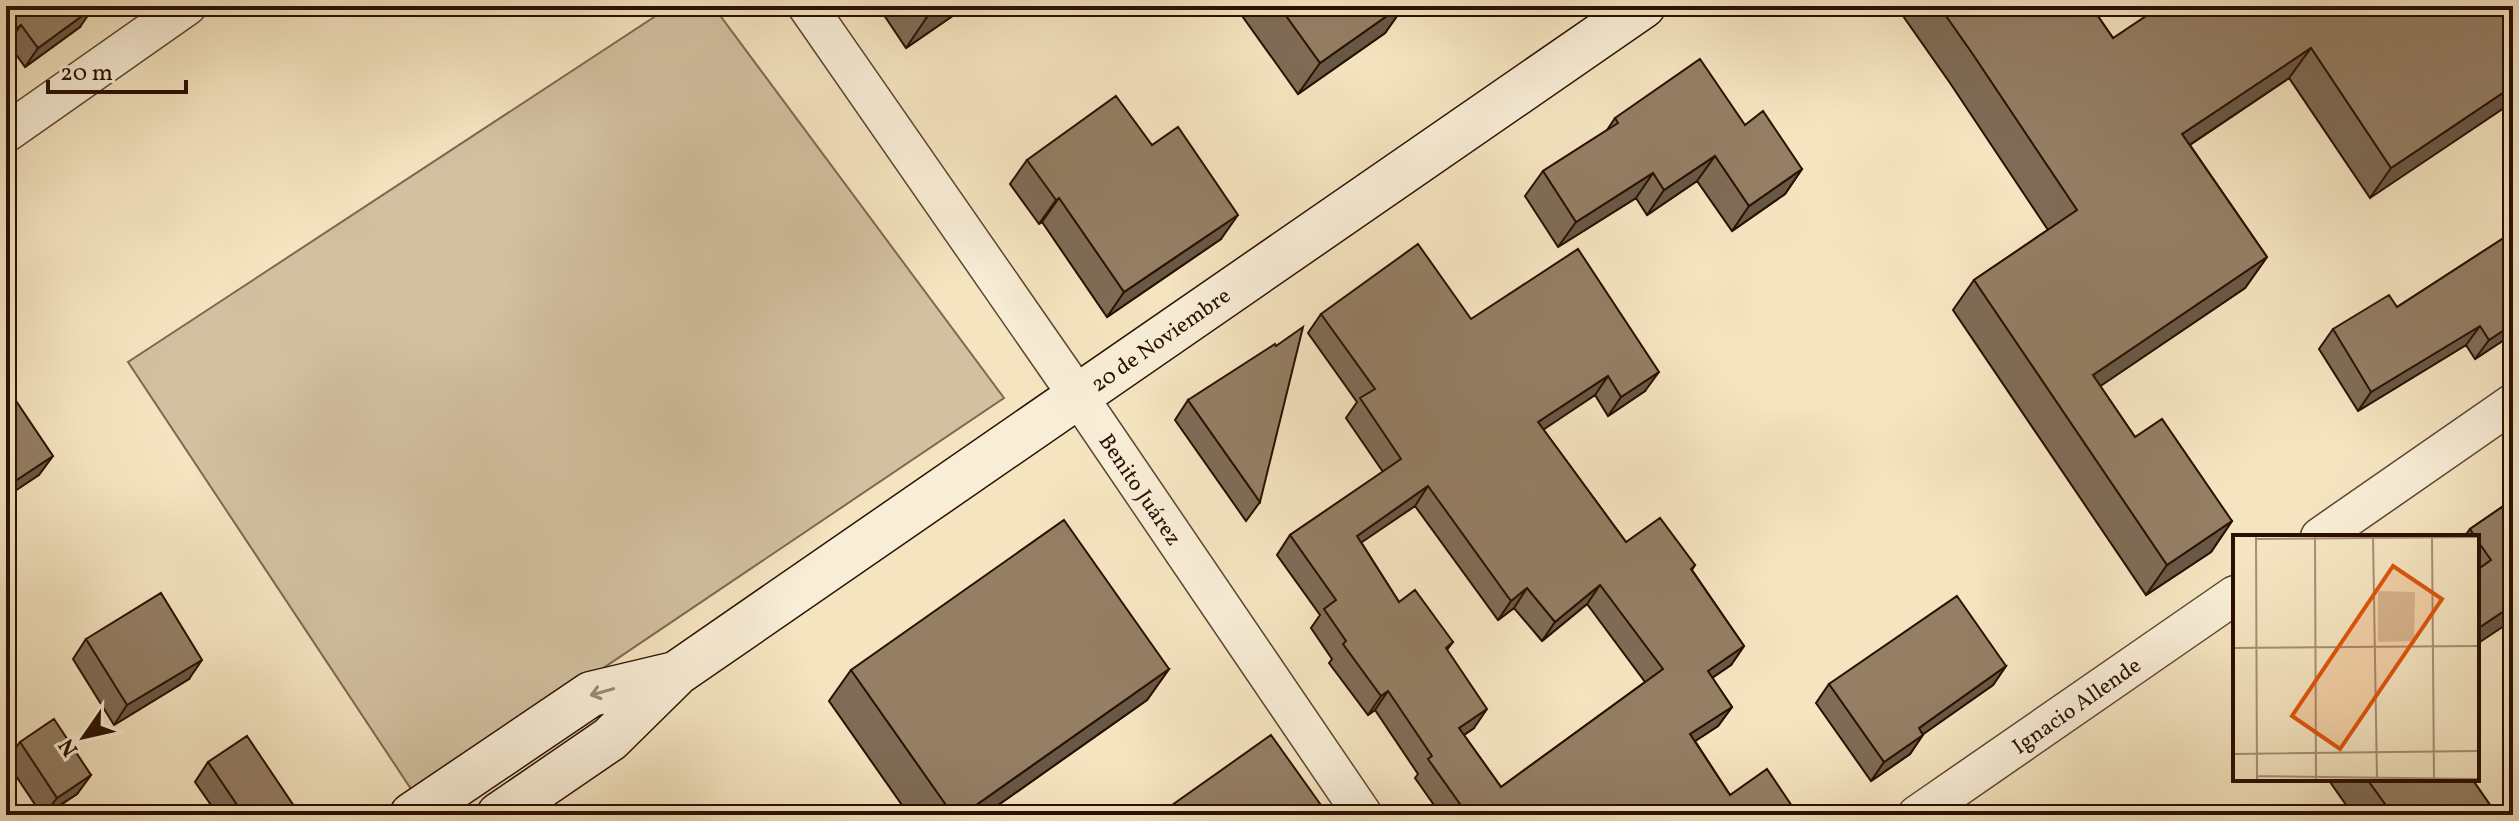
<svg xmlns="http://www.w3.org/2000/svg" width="2519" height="821" font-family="Vollkorn,serif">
  <rect width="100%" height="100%" fill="#f4e4c0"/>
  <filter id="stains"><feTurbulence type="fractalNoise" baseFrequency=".0025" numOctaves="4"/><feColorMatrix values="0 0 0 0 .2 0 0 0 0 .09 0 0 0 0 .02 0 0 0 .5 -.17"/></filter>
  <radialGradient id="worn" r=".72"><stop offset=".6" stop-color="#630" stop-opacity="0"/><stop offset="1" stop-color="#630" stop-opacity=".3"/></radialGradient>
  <path fill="#d2c0a0" stroke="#7e6850" stroke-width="2" d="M 671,6 L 713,6 L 1004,398 L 415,795 L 128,362 Z"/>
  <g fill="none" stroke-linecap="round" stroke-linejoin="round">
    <defs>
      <path id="street" d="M 807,6 L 1078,396 L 1363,815
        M 6,133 L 187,6
        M 2320,537 L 2513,403
        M 1917,815 L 2235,595"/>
      <path id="secondary" d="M 412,815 L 591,694 L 675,674
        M 499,815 L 610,739 L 677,673 L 1643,6"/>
    </defs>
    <use href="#street" stroke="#5d4431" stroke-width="41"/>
    <use href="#secondary" stroke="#2b0f01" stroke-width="47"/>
    <use href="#street" stroke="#f8edd6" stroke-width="38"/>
    <use href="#secondary" stroke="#f8edd6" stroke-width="44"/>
  </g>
  <path fill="#7f6c56" stroke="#2b0f01" stroke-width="2" fill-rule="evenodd" d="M 6,6 L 80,27 L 25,67 L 8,43 L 6,45 Z
    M 878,6 L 967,6 L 906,48 Z
    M 1235,6 L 1404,6 L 1385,33 L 1298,94 Z
    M 1896,6 L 2091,6 L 2113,38 L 2513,6 L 2370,198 L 2289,78 L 2190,145 L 2267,257 L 2245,288 L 2100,386 L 2135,437 L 2232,521 L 2211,552 L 2146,595 L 1953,310 L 1974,280 L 2048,230 L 1950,83 Z
    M 1615,118 L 1745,125 L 1802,169 L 1785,194 L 1732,231 L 1697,181 L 1647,215 L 1636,198 L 1558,247 L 1525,196 L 1543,171 L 1607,130 Z
    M 1152,145 L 1221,239 L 1107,317 L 1042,222 L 1039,224 L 1010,184 L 1027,160 Z
    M 2513,232 L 2513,334 L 2475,359 L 2466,345 L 2358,411 L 2319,349 L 2333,329 L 2397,307 Z
    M 1321,314 L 1471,319 L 1645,391 L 1608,416 L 1595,395 L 1543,429 L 1626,542 L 1695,565 L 1692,570 L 1744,646 L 1731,665 L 1712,678 L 1732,707 L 1718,726 L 1695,741 L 1730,795 L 1798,815 L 1441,815 L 1415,778 L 1418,774 L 1375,710 L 1368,715 L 1329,663 L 1332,659 L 1311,628 L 1320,615 L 1277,555 L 1290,535 L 1383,472 L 1346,418 L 1357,402 L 1308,333 ZM 1415,506 L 1498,620 L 1514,608 L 1542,641 L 1587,604 L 1645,682 L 1501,787 L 1464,735 L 1474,728 L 1447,650 L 1453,642 L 1399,602 L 1361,542 Z
    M 1188,400 L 1260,502 L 1246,521 L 1175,420 Z
    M 2502,507 L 2477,644 L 2477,537 L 2464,537 L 2470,529 Z
    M 86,639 L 189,679 L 114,725 L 73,659 Z
    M 2006,666 L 1993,685 L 1923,734 L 1910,754 L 1871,781 L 1816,703 L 1829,684 Z
    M 1169,669 L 1147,700 L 984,815 L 909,815 L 829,701 L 851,670 Z
    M 20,742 L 91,775 L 77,794 L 46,815 L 42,815 L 6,761 Z
    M 208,762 L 300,815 L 218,815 L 195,782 Z
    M 2328,779 L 2472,779 L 2497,815 L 2353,815 Z"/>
  <path fill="#685846" stroke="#2b0f01" stroke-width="2" d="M 943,6 L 967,6 L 906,48 L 927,17 Z
    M 1401,6 L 1404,6 L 1385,33 L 1298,94 L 1320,63 Z
    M 93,8 L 80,27 L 25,67 L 38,48 Z
    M 21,25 L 8,43 L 6,45 L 17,28 Z
    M 2311,48 L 2289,78 L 2161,164 L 2182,134 Z
    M 2513,86 L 2513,102 L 2370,198 L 2391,168 Z
    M 1715,156 L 1697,181 L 1647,215 L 1664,190 Z
    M 1802,169 L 1785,194 L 1732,231 L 1749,206 Z
    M 1653,173 L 1636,198 L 1558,247 L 1576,222 Z
    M 1059,198 L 1042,222 L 1039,224 L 1056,200 Z
    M 1238,215 L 1221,239 L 1107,317 L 1124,292 Z
    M 2267,257 L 2245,288 L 2071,406 L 2093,375 Z
    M 2513,324 L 2513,334 L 2475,359 L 2489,340 Z
    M 2480,326 L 2466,345 L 2358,411 L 2371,392 Z
    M 1659,372 L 1645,391 L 1608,416 L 1621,397 Z
    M 1608,376 L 1595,395 L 1525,442 L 1538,422 Z
    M 53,456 L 39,475 L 6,497 L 6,487 Z
    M 1428,486 L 1415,506 L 1343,555 L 1357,536 Z
    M 2232,521 L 2211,552 L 2146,595 L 2167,565 Z
    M 1600,585 L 1587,604 L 1542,641 L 1555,622 Z
    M 1527,588 L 1514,608 L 1498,620 L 1511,601 Z
    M 2513,605 L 2513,620 L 2477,644 L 2477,629 Z
    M 1744,646 L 1731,665 L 1694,690 L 1708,671 Z
    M 202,660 L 189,679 L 114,725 L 127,705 Z
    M 2006,666 L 1993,685 L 1905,747 L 1919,728 Z
    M 1169,669 L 1147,700 L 984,815 L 962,815 Z
    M 1388,691 L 1375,710 L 1368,715 L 1381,696 Z
    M 1732,707 L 1718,726 L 1677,753 L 1690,734 Z
    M 1487,709 L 1474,728 L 1445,748 L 1459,728 Z
    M 1923,735 L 1910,754 L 1871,781 L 1884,762 Z
    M 91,775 L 77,794 L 44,815 L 57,798 Z"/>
  <path fill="#947e64" stroke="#2b0f01" stroke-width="2" fill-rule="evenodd" d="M 6,6 L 91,6 L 93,8 L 38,48 L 21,25 L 17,28 L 13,22 L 6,28 Z
    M 920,6 L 943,6 L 927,17 Z
    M 1279,6 L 1401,6 L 1320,63 Z
    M 1939,6 L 2091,6 L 2113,38 L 2161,6 L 2513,6 L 2513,86 L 2391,168 L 2311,48 L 2182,134 L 2267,257 L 2093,375 L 2135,437 L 2162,419 L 2232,521 L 2167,565 L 1974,280 L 2077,210 L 1972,53 Z
    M 1700,59 L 1745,125 L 1763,111 L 1802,169 L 1749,206 L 1715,156 L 1664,190 L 1653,173 L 1576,222 L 1543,171 L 1618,123 L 1615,118 Z
    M 1116,96 L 1152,145 L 1178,127 L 1238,215 L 1124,292 L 1059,198 L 1056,200 L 1027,160 Z
    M 2513,232 L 2513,324 L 2489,340 L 2480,326 L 2371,392 L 2333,329 L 2389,295 L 2397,307 Z
    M 1418,244 L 1471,319 L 1578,249 L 1659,372 L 1621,397 L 1608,376 L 1538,422 L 1626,542 L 1660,518 L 1695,565 L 1691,569 L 1744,646 L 1708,671 L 1732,707 L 1690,734 L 1730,795 L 1767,769 L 1798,815 L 1478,815 L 1472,806 L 1465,811 L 1428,759 L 1432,756 L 1388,691 L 1381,696 L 1343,644 L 1346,641 L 1324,609 L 1336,600 L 1290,535 L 1401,459 L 1360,398 L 1375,389 L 1321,314 ZM 1428,486 L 1511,601 L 1527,588 L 1555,622 L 1600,585 L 1663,669 L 1501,787 L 1459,728 L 1487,709 L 1446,648 L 1453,642 L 1415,590 L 1399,602 L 1357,536 Z
    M 1303,327 L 1260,502 L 1188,400 L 1275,344 L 1276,346 Z
    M 6,386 L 53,456 L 6,487 Z
    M 2502,507 L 2513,524 L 2513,605 L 2477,629 L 2477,570 L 2491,560 L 2477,540 L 2477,537 L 2475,537 L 2470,529 Z
    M 1064,520 L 1169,669 L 962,815 L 953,815 L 851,670 Z
    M 161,593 L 202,660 L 127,705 L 86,639 Z
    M 1957,596 L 2006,666 L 1919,728 L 1923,735 L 1884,762 L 1829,684 Z
    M 54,719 L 91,775 L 57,798 L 20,742 Z
    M 1271,735 L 1328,815 L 1158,815 Z
    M 247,736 L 300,815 L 244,815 L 208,762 Z
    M 2367,779 L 2472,779 L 2497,815 L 2393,815 Z"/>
  <defs><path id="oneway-shaft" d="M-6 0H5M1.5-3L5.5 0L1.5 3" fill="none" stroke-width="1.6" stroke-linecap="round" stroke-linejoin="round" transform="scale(2)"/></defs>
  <use stroke="#9c8976" href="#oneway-shaft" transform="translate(602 692) rotate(164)"/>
  <g text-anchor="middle" stroke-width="6" stroke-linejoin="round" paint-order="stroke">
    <g font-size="22" fill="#2b0f01" stroke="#f8edd6">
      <text transform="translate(1160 339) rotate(-35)" y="8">20 de Noviembre</text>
      <text transform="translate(1141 489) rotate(56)" y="8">Benito Juárez</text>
      <text transform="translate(2076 705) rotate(-35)" y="8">Ignacio Allende</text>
    </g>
  </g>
  <g transform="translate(2233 535)">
    <rect width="246" height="246" fill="#f4e4c0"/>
    <path d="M 145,56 L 182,57 L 181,106 L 145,107 Z" fill="#d2c0a0"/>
    <path fill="none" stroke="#a48f74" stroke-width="2" d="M 23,1 L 24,245M 82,1 L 83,245M 140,1 L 144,245M 199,1 L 201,245M 23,4 L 245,2M 0,113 L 246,111M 0,219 L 246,216M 24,241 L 246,244"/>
    <path fill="#df550b" fill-opacity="0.15" stroke="#df550b" stroke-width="4" d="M 160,31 L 209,64 L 107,214 L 59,181 Z"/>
    <rect width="246" height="246" fill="none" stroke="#2b0f01" stroke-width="4"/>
  </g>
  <rect width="2519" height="821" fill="none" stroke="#f4e4c0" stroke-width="32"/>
  <rect x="8" y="8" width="2503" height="805" fill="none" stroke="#2b0f01" stroke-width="4"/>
  <rect x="16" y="16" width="2487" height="789" fill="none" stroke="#2b0f01" stroke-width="2"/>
  <g transform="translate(84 737) rotate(236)" stroke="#f8edd6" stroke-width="6" paint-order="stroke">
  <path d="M0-6L14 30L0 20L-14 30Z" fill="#2b0f01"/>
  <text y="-12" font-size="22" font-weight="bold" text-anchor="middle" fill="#2b0f01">N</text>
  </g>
  <path d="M48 80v12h138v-12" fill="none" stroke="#2b0f01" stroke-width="4"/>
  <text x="60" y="80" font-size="24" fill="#2b0f01" stroke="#f8edd6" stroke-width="6" paint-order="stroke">20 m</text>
  <rect width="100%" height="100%" filter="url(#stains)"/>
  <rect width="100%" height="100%" fill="url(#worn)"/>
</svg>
